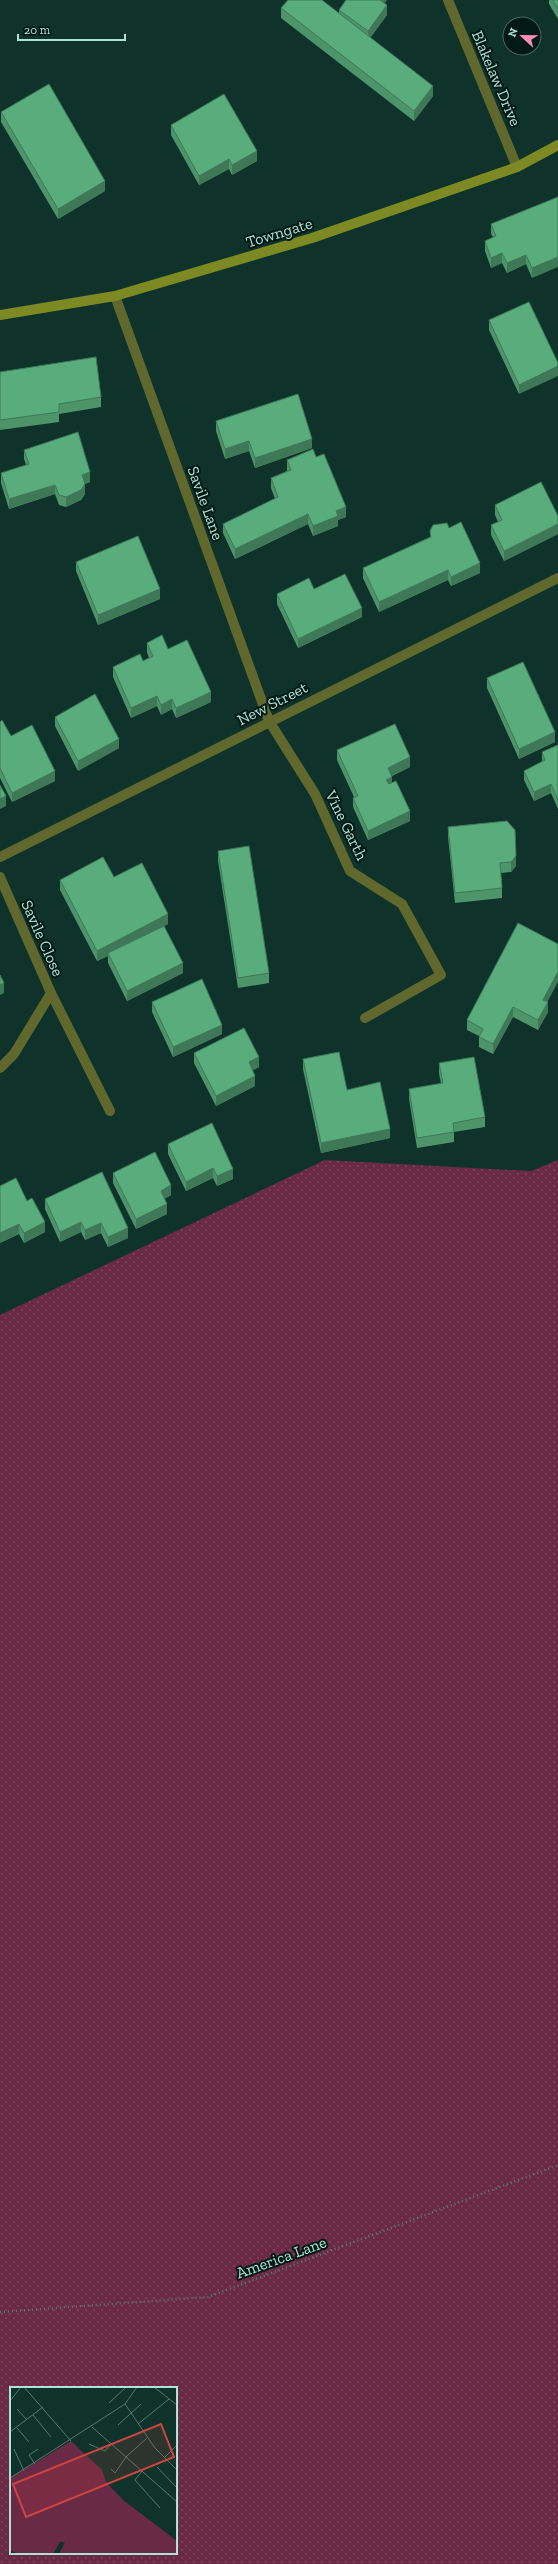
<svg xmlns="http://www.w3.org/2000/svg" width="558" height="2564" font-family="'Zilla Slab',serif">
  <defs>
    <pattern id="grass-dots" width="8" height="8" patternUnits="userSpaceOnUse"><rect width="8" height="8" fill="#6a2944"/><path d="M2 2h.1M6 6h.1" fill="none" stroke="#7d485e" stroke-width="1.8" stroke-linecap="round"/></pattern>
  </defs>
  <rect width="100%" height="100%" fill="#0f332b"/>
  <path fill="url(#grass-dots)" fill-rule="evenodd" d="M 325,1160 L 531,1171 L 558,1160 L 558,2564 L 0,2564 L 0,1315 ZM 11,2388 L 176,2388 L 176,2553 L 11,2553 Z"/>
  <g fill="none" stroke-linecap="round" stroke-linejoin="round">
    <path stroke="#568076" stroke-width="2.5" stroke-dasharray="1 3" stroke-linecap="butt" d="M 0,2312 L 208,2297 L 558,2165"/>
    <path stroke="#60682e" stroke-width="10" d="M 448,0 L 517,167
      M 115,296 L 269,721 L 315,794 L 350,871 L 402,904 L 441,975 L 365,1018
      M 0,857 L 558,578
      M 0,877 L 51,993 L 14,1054 L 0,1068
      M 51,993 L 110,1111"/>
    <path stroke="#7d8a23" stroke-width="10" d="M 0,315 L 115,296 L 312,238 L 517,167 L 558,145"/>
  </g>
  <path fill="#4d946b" d="M 549,0 L 558,0 L 558,19 L 549,4 Z
    M 384,3 L 387,15 L 370,38 L 433,96 L 414,121 L 281,18 L 281,8 L 339,13 L 339,10 Z
    M 1,112 L 105,191 L 58,219 L 1,122 Z
    M 171,125 L 257,161 L 232,175 L 229,169 L 199,185 L 171,135 Z
    M 558,197 L 532,278 L 526,264 L 507,273 L 502,263 L 491,268 L 485,251 L 485,241 L 493,237 L 491,234 L 491,224 Z
    M 529,302 L 519,394 L 489,330 L 489,320 Z
    M 0,372 L 101,397 L 101,407 L 59,414 L 59,422 L 0,430 Z
    M 216,421 L 312,448 L 255,468 L 249,451 L 225,459 L 216,431 Z
    M 24,450 L 90,482 L 85,484 L 85,494 L 81,500 L 66,507 L 59,505 L 55,494 L 9,509 L 1,483 L 1,473 L 26,465 L 24,459 Z
    M 316,457 L 346,517 L 338,520 L 338,526 L 313,536 L 308,524 L 235,559 L 223,533 L 223,524 L 275,499 L 271,488 L 271,478 L 287,471 L 287,460 Z
    M 495,505 L 558,516 L 558,534 L 504,561 L 491,535 L 491,525 L 498,522 L 495,515 Z
    M 449,528 L 480,573 L 451,586 L 448,580 L 379,612 L 363,578 L 363,568 L 430,537 L 430,531 Z
    M 76,562 L 160,599 L 98,625 L 76,571 Z
    M 314,589 L 362,617 L 298,648 L 277,604 L 277,594 Z
    M 147,643 L 168,649 L 211,702 L 176,718 L 172,709 L 161,715 L 157,706 L 131,718 L 113,677 L 113,667 L 143,661 L 149,658 L 147,652 Z
    M 487,678 L 555,742 L 519,759 L 487,688 Z
    M 55,717 L 119,748 L 78,771 L 55,726 Z
    M 0,722 L 11,736 L 55,781 L 12,802 L 0,778 Z
    M 558,745 L 558,809 L 551,793 L 534,801 L 524,780 L 524,771 L 542,762 L 542,752 Z
    M 337,750 L 410,767 L 392,776 L 392,783 L 410,821 L 368,840 L 353,807 L 353,798 L 354,797 L 337,760 Z
    M 507,821 L 516,866 L 511,872 L 501,873 L 502,888 L 502,898 L 455,903 L 448,837 L 448,827 Z
    M 218,851 L 269,973 L 269,983 L 238,988 L 218,861 Z
    M 114,877 L 168,924 L 164,926 L 183,973 L 127,1001 L 108,963 L 108,956 L 97,961 L 60,890 L 60,880 Z
    M 518,923 L 547,1002 L 548,1012 L 538,1030 L 513,1017 L 493,1054 L 479,1047 L 479,1036 L 467,1030 L 467,1020 Z
    M 152,1002 L 222,1034 L 173,1057 L 152,1012 Z
    M 194,1053 L 259,1067 L 253,1070 L 255,1086 L 216,1106 L 194,1063 Z
    M 303,1059 L 347,1090 L 390,1138 L 321,1153 L 303,1069 Z
    M 439,1063 L 485,1117 L 485,1127 L 454,1132 L 454,1142 L 417,1148 L 409,1099 L 409,1089 L 441,1084 L 439,1073 Z
    M 168,1144 L 233,1179 L 217,1186 L 213,1178 L 186,1191 L 168,1154 Z
    M 102,1172 L 128,1238 L 108,1247 L 101,1233 L 85,1240 L 81,1232 L 60,1242 L 45,1209 L 45,1199 Z
    M 113,1173 L 171,1195 L 164,1199 L 167,1214 L 136,1229 L 113,1183 Z
    M 27,1201 L 45,1232 L 24,1243 L 19,1234 L 0,1243 Z"/>
  <path fill="#3e7857" d="M 380,0 L 387,0 L 380,10 Z
    M 387,5 L 387,15 L 368,41 L 368,31 Z
    M 433,86 L 433,96 L 414,121 L 414,111 Z
    M 257,151 L 257,161 L 232,175 L 232,165 Z
    M 229,159 L 229,169 L 199,185 L 199,176 Z
    M 105,181 L 105,191 L 58,219 L 58,209 Z
    M 502,253 L 502,263 L 491,268 L 491,258 Z
    M 526,255 L 526,264 L 507,273 L 507,263 Z
    M 558,257 L 558,267 L 532,278 L 532,268 Z
    M 558,366 L 558,376 L 519,394 L 519,385 Z
    M 312,439 L 312,448 L 255,468 L 255,458 Z
    M 249,441 L 249,451 L 225,459 L 225,449 Z
    M 90,472 L 90,482 L 82,485 L 82,475 Z
    M 85,484 L 85,494 L 81,500 L 66,507 L 66,497 Z
    M 55,485 L 55,494 L 9,509 L 9,499 Z
    M 346,507 L 346,517 L 338,520 L 338,526 L 313,536 L 313,526 L 336,511 Z
    M 308,514 L 308,524 L 235,559 L 235,549 Z
    M 558,524 L 558,534 L 504,561 L 504,551 Z
    M 480,563 L 480,573 L 451,586 L 451,577 Z
    M 448,570 L 448,580 L 379,612 L 379,602 Z
    M 160,589 L 160,599 L 98,625 L 98,615 Z
    M 362,608 L 362,617 L 298,648 L 298,639 Z
    M 211,692 L 211,702 L 176,718 L 176,708 Z
    M 157,696 L 157,706 L 131,718 L 131,708 Z
    M 172,699 L 172,709 L 161,715 L 161,705 Z
    M 555,732 L 555,742 L 519,759 L 519,749 Z
    M 119,739 L 119,748 L 78,771 L 78,761 Z
    M 410,757 L 410,767 L 388,777 L 388,768 Z
    M 55,771 L 55,781 L 12,802 L 12,793 Z
    M 392,777 L 392,787 L 386,789 L 386,780 Z
    M 551,784 L 551,793 L 534,801 L 534,792 Z
    M 6,796 L 6,806 L 0,809 L 0,799 Z
    M 410,811 L 410,821 L 368,840 L 368,831 Z
    M 516,856 L 516,866 L 511,872 L 511,862 Z
    M 168,914 L 168,924 L 109,955 L 108,953 L 108,956 L 97,961 L 97,951 Z
    M 183,963 L 183,973 L 127,1001 L 127,991 Z
    M 558,972 L 558,982 L 543,1010 L 543,1000 Z
    M 4,983 L 4,993 L 0,995 L 0,985 Z
    M 548,1002 L 548,1012 L 538,1030 L 538,1020 Z
    M 513,1007 L 513,1017 L 493,1054 L 493,1044 Z
    M 222,1025 L 222,1034 L 173,1057 L 173,1047 Z
    M 259,1057 L 259,1067 L 249,1072 L 249,1062 Z
    M 255,1076 L 255,1086 L 216,1106 L 216,1096 Z
    M 390,1129 L 390,1138 L 321,1153 L 321,1143 Z
    M 213,1168 L 213,1178 L 186,1191 L 186,1182 Z
    M 233,1169 L 233,1179 L 217,1186 L 217,1176 Z
    M 171,1185 L 171,1195 L 161,1201 L 161,1191 Z
    M 167,1204 L 167,1214 L 136,1229 L 136,1219 Z
    M 45,1222 L 45,1232 L 24,1243 L 24,1233 Z
    M 81,1222 L 81,1232 L 60,1242 L 60,1232 Z
    M 101,1223 L 101,1233 L 85,1240 L 85,1230 Z
    M 19,1224 L 19,1234 L 0,1243 L 0,1233 Z
    M 128,1228 L 128,1238 L 108,1247 L 108,1237 Z"/>
  <path fill="#59ac7c" stroke="#3e7857" d="M 288,0 L 322,0 L 433,86 L 414,111 L 281,8 Z
    M 346,0 L 380,0 L 387,5 L 368,31 L 339,10 Z
    M 553,0 L 558,0 L 558,9 Z
    M 49,84 L 105,181 L 58,209 L 1,112 Z
    M 224,94 L 257,151 L 232,165 L 229,159 L 199,176 L 171,125 Z
    M 558,197 L 558,257 L 532,268 L 526,255 L 507,263 L 502,253 L 491,258 L 485,241 L 496,236 L 491,224 Z
    M 529,302 L 558,363 L 558,366 L 519,385 L 489,320 Z
    M 96,357 L 101,397 L 59,404 L 59,412 L 0,420 L 0,372 Z
    M 298,394 L 312,439 L 255,458 L 249,441 L 225,449 L 216,421 Z
    M 78,432 L 90,472 L 82,475 L 85,484 L 81,490 L 66,497 L 59,495 L 55,485 L 9,499 L 1,473 L 29,464 L 24,450 Z
    M 313,449 L 316,457 L 324,454 L 346,507 L 336,511 L 338,516 L 313,526 L 308,514 L 235,549 L 223,524 L 278,497 L 271,478 L 291,470 L 287,460 Z
    M 541,482 L 558,516 L 558,524 L 504,551 L 491,525 L 502,520 L 495,505 Z
    M 461,522 L 480,563 L 451,577 L 448,570 L 379,602 L 363,568 L 431,537 L 430,531 L 433,525 L 447,523 L 449,528 Z
    M 138,536 L 160,589 L 98,615 L 76,562 Z
    M 345,574 L 362,608 L 298,639 L 277,594 L 309,578 L 314,589 Z
    M 162,635 L 168,649 L 187,640 L 211,692 L 176,708 L 172,699 L 161,705 L 157,696 L 131,708 L 113,667 L 140,654 L 143,661 L 153,656 L 147,643 Z
    M 523,662 L 555,732 L 519,749 L 487,678 Z
    M 95,694 L 119,739 L 78,761 L 55,717 Z
    M 2,720 L 11,736 L 32,725 L 55,771 L 12,793 L 0,768 L 0,722 Z
    M 395,724 L 410,757 L 388,768 L 392,777 L 386,780 L 389,784 L 396,781 L 410,811 L 368,831 L 353,798 L 358,796 L 337,750 Z
    M 558,745 L 558,800 L 551,784 L 534,792 L 524,771 L 545,760 L 542,752 Z
    M 0,785 L 6,796 L 0,799 Z
    M 507,821 L 515,830 L 516,856 L 511,862 L 500,863 L 502,888 L 455,893 L 448,827 Z
    M 249,846 L 269,973 L 238,978 L 218,851 Z
    M 103,857 L 114,877 L 142,863 L 168,914 L 97,951 L 60,880 Z
    M 518,923 L 558,944 L 558,972 L 543,1000 L 548,1002 L 538,1020 L 513,1007 L 493,1044 L 479,1037 L 483,1029 L 467,1020 Z
    M 164,926 L 183,963 L 127,991 L 108,953 Z
    M 0,975 L 4,983 L 0,985 Z
    M 202,979 L 222,1025 L 173,1047 L 152,1002 Z
    M 244,1028 L 259,1057 L 249,1062 L 255,1076 L 216,1096 L 194,1053 Z
    M 339,1052 L 347,1090 L 380,1082 L 390,1129 L 321,1143 L 303,1059 Z
    M 474,1057 L 485,1117 L 453,1123 L 454,1132 L 417,1138 L 409,1089 L 443,1083 L 439,1063 Z
    M 212,1123 L 233,1169 L 217,1176 L 213,1168 L 186,1182 L 168,1144 Z
    M 155,1152 L 171,1185 L 161,1191 L 167,1204 L 136,1219 L 113,1173 Z
    M 102,1172 L 128,1228 L 108,1237 L 101,1223 L 85,1230 L 81,1222 L 60,1232 L 45,1199 Z
    M 16,1178 L 27,1201 L 32,1198 L 45,1222 L 24,1233 L 19,1224 L 0,1233 L 0,1186 Z"/>
  <g text-anchor="middle" stroke-width="4" stroke-linejoin="round" paint-order="stroke">
    <g font-size="16" fill="#b0e1d4" stroke="#021914">
      <text transform="translate(497 78) rotate(67)" y="6">Blakelaw Drive</text>
      <text transform="translate(279 232) rotate(-17)" y="6">Towngate</text>
      <text transform="translate(206 503) rotate(70)" y="6">Savile Lane</text>
      <text transform="translate(272 703) rotate(-27)" y="6">New Street</text>
      <text transform="translate(347 825) rotate(64)" y="6">Vine Garth</text>
      <text transform="translate(43 938) rotate(66)" y="6">Savile Close</text>
      <text transform="translate(281 2257) rotate(-20)" y="6">America Lane</text>
    </g>
  </g>
  <g transform="translate(10 2387)">
    <rect width="167" height="167" fill="#0f332b"/>
    <path d="M 61,54 L 92,83 L 96,95 L 113,113 L 167,154 L 167,167 L 49,167 L 55,155 L 50,155 L 43,167 L 9,167 L 0,163 L 0,104 L 2,102 L 0,91 Z" fill="#6a2944"/>
    <path fill="none" stroke="#4f796f" stroke-width="1" d="M 14,0 L 61,54M 144,0 L 167,18M 0,14 L 11,0M 99,16 L 116,0M 115,17 L 145,61 L 167,83M 7,22 L 17,33M 23,28 L 41,50M 128,37 L 159,12M 108,38 L 131,17M 82,40 L 167,115M 7,41 L 19,55M 0,45 L 33,20M 79,57 L 95,64 L 101,57M 4,62 L 14,84M 154,71 L 167,58M 25,77 L 19,68 L 28,62M 147,80 L 167,101M 101,82 L 105,86 L 116,70 L 137,51M 132,84 L 125,93 L 150,121M 0,91 L 115,17 L 127,0"/>
    <path fill="#d04442" fill-opacity="0.15" stroke="#d04442" stroke-width="2" d="M 151,37 L 164,70 L 16,130 L 3,97 Z"/>
    <rect width="167" height="167" fill="none" stroke="#b0e1d4" stroke-width="2"/>
  </g>
  <g transform="translate(522 36) rotate(292)"><circle r="19" fill="#021914" stroke="#486961"/>
  <path d="M0-3L7 15L0 10L-7 15Z" fill="#ff8eb9"/>
  <text y="-6" font-size="11" font-weight="bold" text-anchor="middle" fill="#b0e1d4">N</text>
  </g>
  <path d="M18 34v6h107v-6" fill="none" stroke="#b0e1d4" stroke-width="2"/>
  <text x="24" y="34" font-size="12" fill="#b0e1d4" stroke="#021914" stroke-width="3" paint-order="stroke">20 m</text>
</svg>
